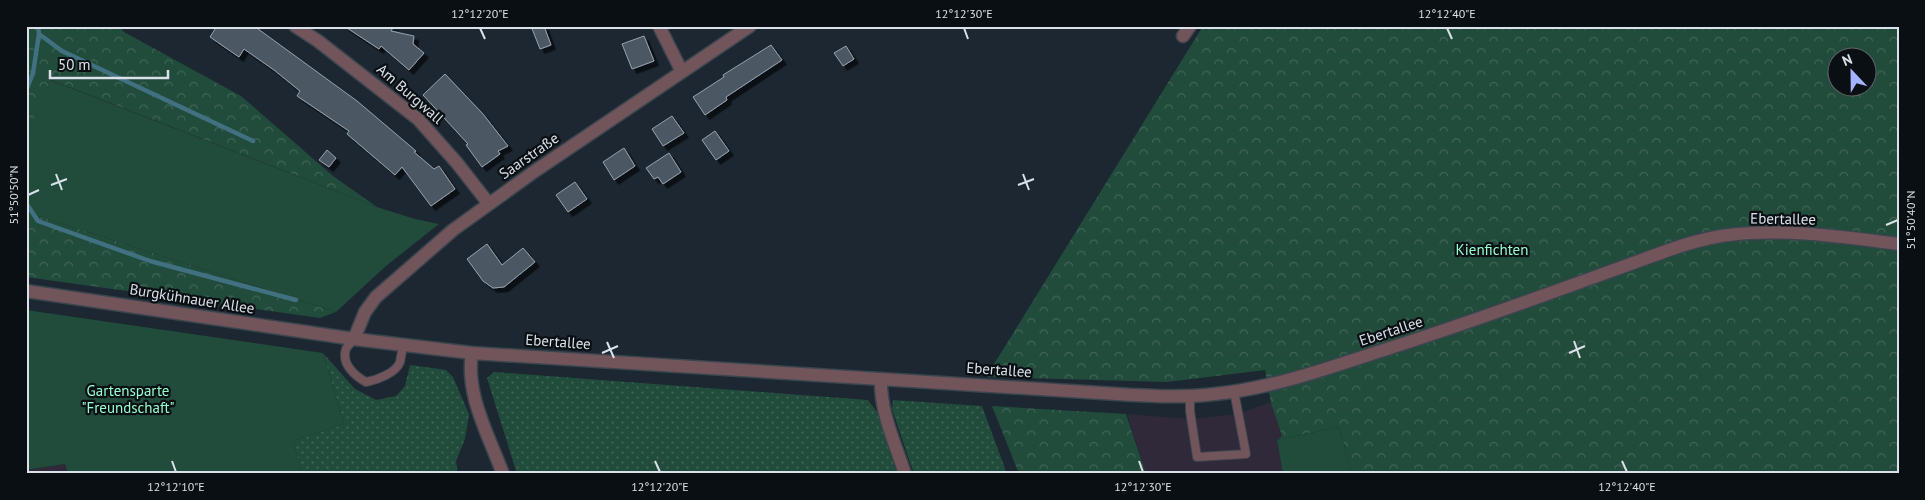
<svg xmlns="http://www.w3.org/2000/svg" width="1925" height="500" font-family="'PT Sans',sans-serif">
  <defs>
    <pattern id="grass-dots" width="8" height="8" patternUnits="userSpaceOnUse" patternTransform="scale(1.25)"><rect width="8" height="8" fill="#214b3a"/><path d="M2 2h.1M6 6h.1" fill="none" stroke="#416556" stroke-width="1.8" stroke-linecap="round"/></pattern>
    <pattern id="forest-crowns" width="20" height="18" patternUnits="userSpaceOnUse" patternTransform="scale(1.25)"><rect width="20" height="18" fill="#214b3a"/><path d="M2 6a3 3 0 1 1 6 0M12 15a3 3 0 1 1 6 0" fill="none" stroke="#416556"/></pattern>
    <filter id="shadow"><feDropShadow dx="4.5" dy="4.5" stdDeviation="0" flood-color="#0009"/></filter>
  </defs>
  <rect width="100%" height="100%" fill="#1c2731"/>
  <path fill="#2f2939" d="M 1271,402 L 1282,436 L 1277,440 L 1283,474 L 1146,474 L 1127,414 L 1190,419 L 1237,414 Z
    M 65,464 L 68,474 L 26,474 L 26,470 Z"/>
  <path fill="url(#grass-dots)" d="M 323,353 L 355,389 L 376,400 L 396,396 L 405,386 L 410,365 L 446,370 L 453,377 L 469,414 L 465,439 L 456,461 L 458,474 L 302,474 L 293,441 L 344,424 Z
    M 494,372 L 868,400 L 877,412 L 897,474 L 517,474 L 487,378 Z
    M 893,400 L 982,406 L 1007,474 L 914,474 L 892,409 Z"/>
  <path fill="url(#forest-crowns)" fill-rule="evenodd" d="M 26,26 L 119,26 L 124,32 L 241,96 L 333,176 L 377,207 L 51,80 L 26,139 Z
    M 1203,26 L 1899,26 L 1899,474 L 1352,474 L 1339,427 L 1277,440 L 1282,436 L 1271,403 L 1265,370 L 1167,382 L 986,377 ZM 1838,58 L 1868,58 L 1868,88 L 1838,88 Z
    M 26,212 L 336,312 L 320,318 L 26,277 Z
    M 992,406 L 1126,414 L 1146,474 L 1019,474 Z"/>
  <path fill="#214b3a" d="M 50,80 L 377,207 L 415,219 L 439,224 L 386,266 L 336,312 L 26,212 L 26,139 Z
    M 26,310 L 323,353 L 344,424 L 293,441 L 302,474 L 68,474 L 65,464 L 26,470 Z
    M 1339,427 L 1352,474 L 1283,474 L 1277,440 Z"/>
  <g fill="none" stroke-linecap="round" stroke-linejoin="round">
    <path stroke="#417081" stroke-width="4.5" d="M 38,26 L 39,34 L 62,51 L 253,141
      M 26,91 L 33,73 L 39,34
      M 26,203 L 38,221 L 150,261 L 296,300"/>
  </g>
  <path fill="#4c5964" stroke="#95a2af" filter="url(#shadow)" d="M 217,26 L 254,26 L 357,101 L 416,151 L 414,152 L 434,169 L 439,166 L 455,189 L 431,206 L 402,167 L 395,175 L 347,134 L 349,131 L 297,96 L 300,91 L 274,70 L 244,49 L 239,57 L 210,37 Z
    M 344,26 L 394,26 L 391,31 L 414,36 L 413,44 L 424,53 L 409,70 L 381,46 L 379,49 Z
    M 531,26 L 544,26 L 551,45 L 540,49 Z
    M 644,36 L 654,61 L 632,69 L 622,44 Z
    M 771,45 L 782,60 L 726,97 L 727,100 L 705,115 L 693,97 L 724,77 L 723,75 Z
    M 846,46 L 854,59 L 843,66 L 834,53 Z
    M 445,74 L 483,114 L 508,146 L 498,151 L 500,154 L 482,167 L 466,145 L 468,144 L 423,95 Z
    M 672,116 L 684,133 L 663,146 L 652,129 Z
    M 715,131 L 729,151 L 716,160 L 702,140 Z
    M 624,148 L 635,166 L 614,180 L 603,162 Z
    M 327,150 L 336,158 L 329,167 L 319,160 Z
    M 669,153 L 681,172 L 663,184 L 658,177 L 654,179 L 646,168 Z
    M 575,182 L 587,199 L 568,212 L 556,195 Z
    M 487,244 L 502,265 L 523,248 L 535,262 L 504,287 L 493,288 L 483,281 L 467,259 Z"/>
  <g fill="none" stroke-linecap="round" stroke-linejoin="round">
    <defs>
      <path id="service" d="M 354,339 C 352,342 347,346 346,349 C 341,364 355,376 366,382 C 377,380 396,373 400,362 C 401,357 402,351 403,346
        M 1190,396 L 1190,411 L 1197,457 L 1246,454 L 1234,391"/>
      <path id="minor" d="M 295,26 L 318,41 L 418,119 L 457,163 L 489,204
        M 659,26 L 682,72
        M 1183,36 L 1190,26
        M 354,339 L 365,312 L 376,297 L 453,230 L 535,171 L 750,26
        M 472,353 C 465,394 489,436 503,474
        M 881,379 C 880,412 895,443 905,474"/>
      <path id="tertiary" d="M 26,291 L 354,339 L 472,353 L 1117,394 C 1150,396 1183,398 1215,394 C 1274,388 1331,367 1387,349 C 1482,319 1575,284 1669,250 C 1686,244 1703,239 1721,236 C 1778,227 1842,237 1899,244"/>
    </defs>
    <use href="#service" stroke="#3a454e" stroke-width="10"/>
    <use href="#minor" stroke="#3a454e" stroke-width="15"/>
    <use href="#tertiary" stroke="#3a454e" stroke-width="15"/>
    <use href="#service" stroke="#72555a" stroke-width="8"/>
    <use href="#minor" stroke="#72555a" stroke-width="12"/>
    <use href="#tertiary" stroke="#72555a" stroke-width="12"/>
  </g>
  <path fill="none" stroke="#dae1e8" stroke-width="2" d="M 480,28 L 485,39M 964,28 L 968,39M 1447,28 L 1452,39M 56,174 L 62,190M 1023,174 L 1029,190M 51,185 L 67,179M 1018,185 L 1034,179M 28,195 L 39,190M 1886,225 L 1898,220M 1574,341 L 1580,358M 607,342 L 614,358M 602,353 L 618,346M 1569,353 L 1585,346M 172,461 L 176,472M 655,461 L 660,472M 1139,461 L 1143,472M 1622,461 L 1627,472"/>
  <g text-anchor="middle" stroke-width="4.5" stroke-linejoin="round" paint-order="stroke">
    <g font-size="15" fill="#dae1e8" stroke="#0a0f13">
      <text transform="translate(410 94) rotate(41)" y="5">Am Burgwall</text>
      <text transform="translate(529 156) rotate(-35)" y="5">Saarstraße</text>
      <text transform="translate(1783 219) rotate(1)" y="5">Ebertallee</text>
      <text transform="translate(192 299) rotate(9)" y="5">Burgkühnauer Allee</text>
      <text transform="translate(1391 331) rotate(-18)" y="5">Ebertallee</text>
      <text transform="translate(558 342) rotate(4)" y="5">Ebertallee</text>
      <text transform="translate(999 370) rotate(4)" y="5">Ebertallee</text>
    </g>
    <g font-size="15" fill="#96fdd0" stroke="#0a0f13">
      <text x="1492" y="255">Kienfichten</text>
      <text x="128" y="396">Gartensparte<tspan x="128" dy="17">"Freundschaft"</tspan></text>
    </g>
  </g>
  <rect width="1925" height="500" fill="none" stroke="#0a0f13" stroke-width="55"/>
  <g transform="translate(1852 72) rotate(338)"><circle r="24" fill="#0a0f13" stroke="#5d6368"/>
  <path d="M0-4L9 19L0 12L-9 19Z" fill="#a2b2fd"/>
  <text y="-8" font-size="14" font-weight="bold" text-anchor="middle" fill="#dae1e8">N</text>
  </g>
  <path d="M50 70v8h118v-8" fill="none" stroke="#dae1e8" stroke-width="2.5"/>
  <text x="58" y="70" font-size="15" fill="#dae1e8" stroke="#0a0f13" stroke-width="4" paint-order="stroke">50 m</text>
  <rect x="28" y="28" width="1870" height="444" fill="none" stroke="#dae1e8" stroke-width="2"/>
  <g font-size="12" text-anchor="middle" fill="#dae1e8">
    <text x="480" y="18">12°12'20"E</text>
    <text x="964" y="18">12°12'30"E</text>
    <text x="1447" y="18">12°12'40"E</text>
    <text transform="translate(14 195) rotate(-90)" y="4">51°50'50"N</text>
    <text transform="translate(1911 220) rotate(-90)" y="4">51°50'40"N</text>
    <text x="176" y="491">12°12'10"E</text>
    <text x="660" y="491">12°12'20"E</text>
    <text x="1143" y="491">12°12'30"E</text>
    <text x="1627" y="491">12°12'40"E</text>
  </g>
</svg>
